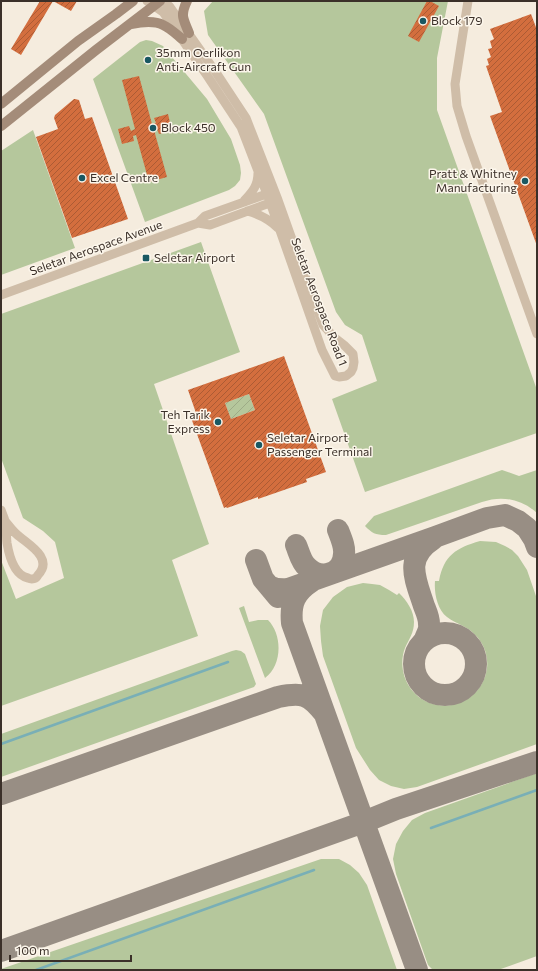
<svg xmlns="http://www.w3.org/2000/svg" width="538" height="971" font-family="Commissioner,sans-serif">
  <defs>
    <pattern id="garden-furrows" width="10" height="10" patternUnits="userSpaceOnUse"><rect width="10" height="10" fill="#b5c79c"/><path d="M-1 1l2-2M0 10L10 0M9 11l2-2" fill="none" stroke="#9dab86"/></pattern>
    <pattern id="building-hatch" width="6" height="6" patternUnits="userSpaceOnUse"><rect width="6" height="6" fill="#d36e3e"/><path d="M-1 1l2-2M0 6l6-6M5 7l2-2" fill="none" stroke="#ac5b34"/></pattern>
  </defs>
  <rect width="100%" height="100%" fill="#f5ecde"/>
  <path fill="#b5c79c" d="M 213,1 L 448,1 L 437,58 L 437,110 L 537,390 L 537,433 L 365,492 L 332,399 L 377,381 L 362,335 L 345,325 L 336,312 L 264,114 L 208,35 L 204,11 Z
    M 146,40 L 152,41 L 163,46 L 171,56 L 207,99 L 231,139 L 240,165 L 241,173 L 240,180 L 235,186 L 229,190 L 145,222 L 93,79 L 140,42 Z
    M 33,130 L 75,248 L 1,275 L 1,151 Z
    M 201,242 L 240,352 L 154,384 L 209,544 L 172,560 L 198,636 L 1,706 L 1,560 L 16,599 L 64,578 L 55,542 L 43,531 L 23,518 L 1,458 L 1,314 Z
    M 502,470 L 519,476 L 537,470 L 537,513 C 521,499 502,495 482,502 L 386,535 C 375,535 372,533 365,526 L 374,516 Z
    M 480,541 L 496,542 L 505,546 L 512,550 L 518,556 L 527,570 L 537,599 L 537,744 L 417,787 L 404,789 L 391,786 L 379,780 L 370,770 L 356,748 L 323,656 L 321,641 L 320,626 L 323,610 L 333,597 L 347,587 L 363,583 L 372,584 L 380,585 L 389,590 L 397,595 L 399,593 C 407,601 414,611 414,622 C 414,633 409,639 405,648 C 400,661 402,677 411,689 C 434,719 482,706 487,668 C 489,650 479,634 463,626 C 458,623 452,621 447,617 C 437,609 434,593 435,581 L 439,581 C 444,555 456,548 480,541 Z
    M 244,606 L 249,622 L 258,620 L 268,620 C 283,635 282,666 265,678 L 239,608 Z
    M 236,650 L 241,651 L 245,654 L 256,684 L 254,687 L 1,777 L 1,734 L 232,651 Z
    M 537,773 L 537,956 L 498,970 L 433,970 L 428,965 L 396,874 L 393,859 L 396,844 L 403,831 L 412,820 L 425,813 Z
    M 321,859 L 339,859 L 350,865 L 359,873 L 367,885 L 397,970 L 1,970 L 1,969 Z"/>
  <path fill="url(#garden-furrows)" d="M 249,394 L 255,410 L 231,419 L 225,403 Z"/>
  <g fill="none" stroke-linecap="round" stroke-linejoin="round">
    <path stroke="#79afb6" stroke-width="2.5" d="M 1,744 L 228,662
      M 431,828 L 537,790
      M 36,970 L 314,870"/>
    <path stroke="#988e84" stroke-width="22" d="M 296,545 C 299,552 301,562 307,567 C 321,581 343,574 344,554 C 345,546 341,538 338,530
      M 256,560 L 263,579 L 278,597
      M 312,581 C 295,592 290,603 292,623 L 417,970
      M 269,586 C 275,589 281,590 288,589 L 435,537 L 487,518 L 505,515 L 518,521 L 527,528 L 534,539 L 537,547
      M414 664a31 31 0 1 1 62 0a31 31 0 1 1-62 0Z
      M 425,639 C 427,634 430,629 429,624 C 429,617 426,611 424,606 C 415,578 404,558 433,539
      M 1,794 L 278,697 C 302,692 309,694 324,713
      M 1,951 L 364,822 L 396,809 L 537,762"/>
  </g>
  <path fill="url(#building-hatch)" fill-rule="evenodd" d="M 40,1 L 53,1 L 21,55 L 11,49 Z
    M 53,1 L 77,1 L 71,11 Z
    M 427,1 L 430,1 L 439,6 L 419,42 L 408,36 Z
    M 531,14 L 537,30 L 537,246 L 490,116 L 502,112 L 486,66 L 489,65 L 487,59 L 491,57 L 488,49 L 492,48 L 490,41 L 494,39 L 490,29 Z
    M 139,76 L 152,124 L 156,123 L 154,118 L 168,114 L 172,131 L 159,134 L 157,129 L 154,130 L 167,177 L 149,182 L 136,135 L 133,136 L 134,141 L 122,144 L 118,129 L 129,126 L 131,131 L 135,129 L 122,80 Z
    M 74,99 L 75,99 L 79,100 L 85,119 L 92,117 L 128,219 L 72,238 L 36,137 L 58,129 L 54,118 L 55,115 Z
    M 284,356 L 326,472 L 306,479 L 307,482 L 258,499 L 258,497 L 227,508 L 226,507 L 224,508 L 190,415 L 196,413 L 188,390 ZM 249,394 L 255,410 L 231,419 L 225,403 Z"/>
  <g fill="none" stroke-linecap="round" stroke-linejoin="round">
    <path stroke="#cfbda8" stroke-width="9" d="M 147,1 L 163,12 L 208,77 L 241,127 L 270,202 L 322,350 L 335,376 L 339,377 L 346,376 L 351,372 L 353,368 L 354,362 L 353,354 L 344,345 L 335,338 L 323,325 L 309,287 L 278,200 L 246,118 L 215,71 L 170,7 L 164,1
      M 468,1 L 455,84 L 457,106 L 466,136 L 537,334
      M 244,201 C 252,192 258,186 258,173
      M 247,211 C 259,214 269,219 278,228
      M 198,223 L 210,225 L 275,201
      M 1,295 L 198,223 L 205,216 L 272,192
      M 1,510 C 2,513 4,517 5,521 C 7,528 6,536 7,543 C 9,555 14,575 28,578 C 32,580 36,579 38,575 C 53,559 31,546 20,537 C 14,533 10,527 5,521"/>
    <path stroke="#a48c79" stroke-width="10" d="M 187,1 C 180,16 183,18 189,33
      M 131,24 C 141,22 154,20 163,25 C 170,28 176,34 182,39
      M 1,104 L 78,41 L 116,14 L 133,1
      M 1,126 L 96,50 L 160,1"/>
  </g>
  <g fill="#195862" stroke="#fcf6eb" stroke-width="1.5">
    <circle cx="423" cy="21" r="4"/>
    <circle cx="148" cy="60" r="4"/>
    <circle cx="153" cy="128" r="4"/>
    <circle cx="82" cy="178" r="4"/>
    <circle cx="525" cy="181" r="4"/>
    <rect x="142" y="254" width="8" height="8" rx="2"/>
    <circle cx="218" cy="422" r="4"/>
    <circle cx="259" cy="445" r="4"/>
  </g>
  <g text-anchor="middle" stroke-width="3" stroke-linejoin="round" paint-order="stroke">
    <g font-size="12" fill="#3b3029" stroke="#fcf6eb" text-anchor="start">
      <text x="431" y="25">Block 179</text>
      <text x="156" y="57">35mm Oerlikon<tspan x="156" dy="14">Anti-Aircraft Gun</tspan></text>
      <text x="161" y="132">Block 450</text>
      <text x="517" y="178" text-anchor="end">Pratt &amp; Whitney<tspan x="517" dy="14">Manufacturing</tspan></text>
      <text x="90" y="182">Excel Centre</text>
      <text x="154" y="262">Seletar Airport</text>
      <text x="210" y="419" text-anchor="end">Teh Tarik<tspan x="210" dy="14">Express</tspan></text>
      <text x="267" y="442">Seletar Airport<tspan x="267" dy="14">Passenger Terminal</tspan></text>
    </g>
    <g font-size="12" fill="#3b3029" stroke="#fcf6eb">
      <text transform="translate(96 248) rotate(-20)" y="4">Seletar Aerospace Avenue</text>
      <text transform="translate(319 302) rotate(69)" y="4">Seletar Aerospace Road 1</text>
    </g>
  </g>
  <rect width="538" height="971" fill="none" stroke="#3b3029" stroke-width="4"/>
  <path d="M10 955v6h121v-6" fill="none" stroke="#3b3029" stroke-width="2"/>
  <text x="16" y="955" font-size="12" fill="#3b3029" stroke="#fcf6eb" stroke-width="3" paint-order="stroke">100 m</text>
</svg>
